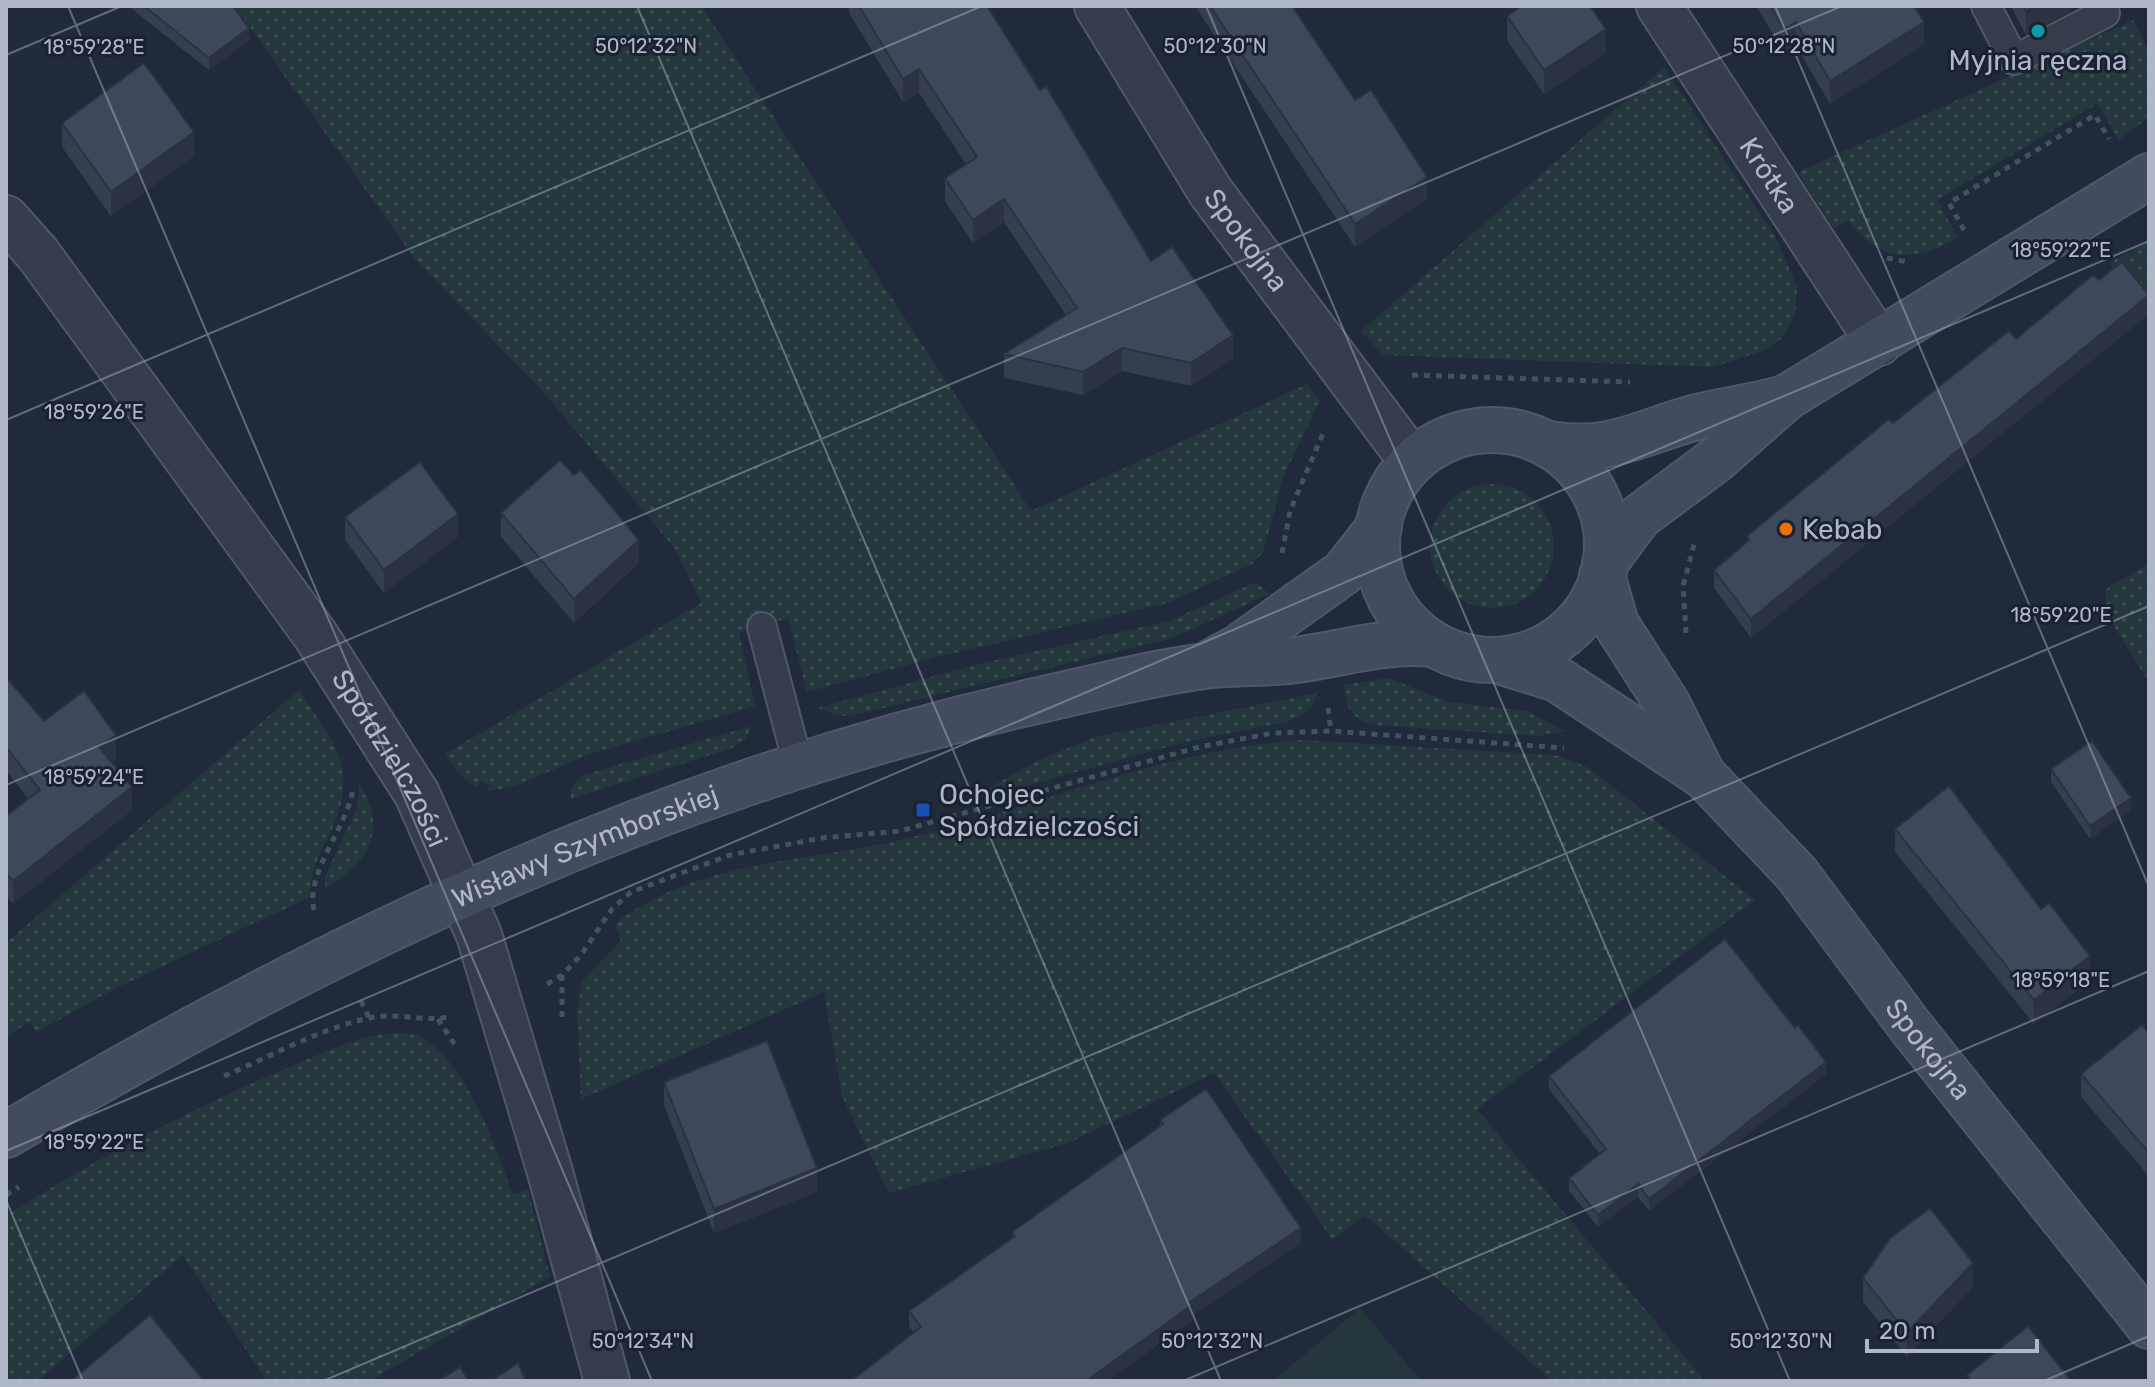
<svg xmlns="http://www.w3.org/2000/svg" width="2155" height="1387" font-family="Rubik,sans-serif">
  <defs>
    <pattern id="grass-dots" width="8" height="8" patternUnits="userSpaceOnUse" patternTransform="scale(2)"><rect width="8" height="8" fill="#23373c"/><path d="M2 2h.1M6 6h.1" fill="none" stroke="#405257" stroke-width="1.8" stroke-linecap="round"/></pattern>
  </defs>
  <rect width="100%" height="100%" fill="#212a3b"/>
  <path fill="url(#grass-dots)" d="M 235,6 L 701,6 L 1031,511 L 1307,384 L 1320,401 L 1284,475 L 1263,552 L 1252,564 L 1167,603 L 937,657 L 807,692 L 788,618 L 739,632 L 755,706 L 587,755 L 520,784 L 487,792 L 489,785 L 480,781 L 476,788 L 459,774 L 445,754 L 701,603 L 676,550 L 545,394 L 415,259 Z
    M 2134,20 L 2149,53 L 2147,118 L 2119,140 L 2097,104 L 1937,200 L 1958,237 C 1915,265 1879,261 1848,221 L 1834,228 L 1798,172 Z
    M 1664,67 L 1775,236 L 1797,287 L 1795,315 L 1784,336 L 1768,349 L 1713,367 L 1383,355 L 1361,331 Z
    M 2149,242 L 2149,308 L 2109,263 Z
    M1430 546a62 62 0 1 1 124 0a62 62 0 1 1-124 0Z
    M 2149,563 L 2149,683 L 2108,616 L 2105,590 Z
    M 1252,584 L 1258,584 L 1269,594 L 1172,638 L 850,716 L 835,715 L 818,708 L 971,666 L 1169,621 Z
    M 1388,678 L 1449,702 L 1527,711 L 1564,731 L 1540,736 L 1373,725 C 1353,721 1344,705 1344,685 Z
    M 299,690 C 337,748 361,769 328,838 C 318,857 309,875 310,897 L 114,989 L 37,1032 L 30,1022 L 6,1036 L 6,943 Z
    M 1318,693 L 1311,709 L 1288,722 L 1189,741 L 960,804 L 1041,759 L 1096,737 Z
    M 752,726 L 745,739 L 732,748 L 571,799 L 571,787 L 583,775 Z
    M 1303,740 L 1539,754 L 1559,756 L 1589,768 L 1755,900 L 1477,1109 L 1705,1381 L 1552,1381 L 1365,1215 L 1333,1240 L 1214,1073 L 1068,1143 L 889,1193 L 842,1096 L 824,992 L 581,1099 L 577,1013 L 582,981 L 621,941 L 615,924 C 697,859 812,862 909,838 C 1039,807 1168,748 1303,740 Z
    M 359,783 C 390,830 367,864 325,889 L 325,877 L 357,808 Z
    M 409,1033 C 459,1043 498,1149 512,1194 L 528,1190 L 550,1277 L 369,1381 L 267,1381 L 183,1255 L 38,1381 L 6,1381 L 6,1216 C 96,1158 188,1110 287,1068 C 327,1052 365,1031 409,1033 Z"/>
  <path fill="#23373c" d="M 1360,1308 L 1421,1381 L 1273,1381 Z"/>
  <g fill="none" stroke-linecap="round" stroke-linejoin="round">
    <defs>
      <path id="lane" d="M 1986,6 L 2014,60 L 2105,13 L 2101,6
        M 762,627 L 798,764"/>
      <g id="street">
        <path id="s1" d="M 1097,6 L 1210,191 L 1412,461"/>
        <path id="s2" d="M 1659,6 L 1879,343"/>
        <path id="s3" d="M 6,218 L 38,254 L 316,636 L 417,794 L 479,935 L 550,1172 L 607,1381"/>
      </g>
      <g id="secondary">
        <circle cx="1492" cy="545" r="115"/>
        <path d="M 1548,444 C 1612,454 1638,433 1697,417 C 1725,410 1753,407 1781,399"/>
        <path d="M 1605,563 L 1639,517 L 1717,459 L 1787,397 L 2149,176"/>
        <path d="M 1602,575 L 1616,624 L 1668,705 L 1703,775"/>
        <path id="s4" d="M 1496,660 L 1557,679 L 1705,777 L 1797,874 L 1910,1026 L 2149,1326"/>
        <path d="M 1210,663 L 1239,647 L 1344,572 L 1379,527"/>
        <path id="s5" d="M 6,1135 C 332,942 668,783 1040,700 C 1095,688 1150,673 1205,666 C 1233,662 1261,664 1289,661 C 1340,655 1380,639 1433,644"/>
      </g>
    </defs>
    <use href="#lane" stroke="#505766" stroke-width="32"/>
    <use href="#street" stroke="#505766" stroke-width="48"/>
    <use href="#secondary" stroke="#505766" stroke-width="48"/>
    <path stroke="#415459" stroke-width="5" stroke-dasharray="6 6" stroke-linecap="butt" d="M 1964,230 L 1949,203 L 2095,115 L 2109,139
      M 1887,258 L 1908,262
      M 1412,375 L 1630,382
      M 1282,553 L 1290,511 L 1324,431
      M 1686,633 L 1683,586 L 1695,541
      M 1328,708 L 1331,731
      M 314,910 C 305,873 347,828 353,789
      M 562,975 L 562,1023
      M 547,984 L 562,975 L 581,955 L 612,909 L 631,892 L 730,855 L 822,838 L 900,831 L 1199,747 L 1273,733 L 1331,731 L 1564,748
      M 361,1001 L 369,1018
      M 438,1019 L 455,1045
      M 224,1076 C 272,1056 319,1029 369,1018 C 397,1012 423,1022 450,1017
      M 6,1195 L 19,1187"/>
    <use href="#lane" stroke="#353c4b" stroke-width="28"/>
    <use href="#street" stroke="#353c4b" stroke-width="44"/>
    <use href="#secondary" stroke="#434b5e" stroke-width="44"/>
  </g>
  <path fill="#343e4e" d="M 128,6 L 233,6 L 249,41 L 209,70 Z
    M 849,6 L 987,6 L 1151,261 L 1233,359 L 1191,386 L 1122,371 L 1083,395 L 1004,378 L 1004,354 L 1066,315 L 1004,222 L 973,243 L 945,201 L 945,178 L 966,164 L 919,93 L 903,102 L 849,13 Z
    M 1195,6 L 1292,6 L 1355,100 L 1427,199 L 1355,247 Z
    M 1756,6 L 1914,6 L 1924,45 L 1830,104 L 1796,46 L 1784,52 Z
    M 2011,6 L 2071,6 L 2071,11 L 2026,35 Z
    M 1507,16 L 1606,53 L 1544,94 L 1507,40 Z
    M 62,123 L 194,156 L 111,216 L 62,147 Z
    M 2099,280 L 2149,314 L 1751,638 L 1714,588 L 1714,570 L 1747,543 L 1747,536 L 1893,423 Z
    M 501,513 L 639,563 L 574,623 L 501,537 Z
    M 345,517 L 458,537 L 384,593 L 345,540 Z
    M 6,677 L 44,721 L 116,759 L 111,762 L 132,810 L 13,904 L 6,896 L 6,816 L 28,799 L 6,770 Z
    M 2051,769 L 2131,810 L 2090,839 L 2051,782 Z
    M 1895,829 L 2090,980 L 2034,1024 L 1895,852 Z
    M 2149,1034 L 2149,1176 L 2081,1097 L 2081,1074 Z
    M 1826,1074 L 1649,1211 L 1638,1197 L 1598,1227 L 1569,1191 L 1569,1178 L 1600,1154 L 1549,1089 L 1549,1076 Z
    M 664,1082 L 817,1192 L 714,1233 L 664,1105 Z
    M 1160,1120 L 1301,1243 L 1192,1316 L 1192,1320 L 1107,1381 L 851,1381 L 914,1333 L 909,1326 L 909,1311 L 1012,1239 L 1012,1232 L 1160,1127 Z
    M 1863,1278 L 1973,1287 L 1907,1357 L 1863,1302 Z"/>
  <path fill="#2b3240" d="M 2035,6 L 2071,6 L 2071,11 L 2026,35 L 2026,11 Z
    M 1796,22 L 1796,46 L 1784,52 L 1784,29 Z
    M 1924,22 L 1924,45 L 1830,104 L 1830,81 Z
    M 249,28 L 249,41 L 209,70 L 209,58 Z
    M 1606,29 L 1606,53 L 1544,94 L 1544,70 Z
    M 919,69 L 919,93 L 903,102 L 903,79 Z
    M 194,132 L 194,156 L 111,216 L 111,192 Z
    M 1427,177 L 1427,199 L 1355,247 L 1355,224 Z
    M 1004,199 L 1004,222 L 973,243 L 973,220 Z
    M 2149,295 L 2149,314 L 1751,638 L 1751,619 Z
    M 1233,335 L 1233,359 L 1191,386 L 1191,363 Z
    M 1122,348 L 1122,371 L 1083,395 L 1083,372 Z
    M 458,514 L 458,537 L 384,593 L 384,570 Z
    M 639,540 L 639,563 L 574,623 L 574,599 Z
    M 116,735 L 116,759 L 99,770 L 99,747 Z
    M 132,787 L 132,810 L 13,904 L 13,881 Z
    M 2131,798 L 2131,810 L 2090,839 L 2090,826 Z
    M 2090,956 L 2090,980 L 2034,1024 L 2034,1000 Z
    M 1826,1062 L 1826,1074 L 1649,1211 L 1649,1199 Z
    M 817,1168 L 817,1192 L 714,1233 L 714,1209 Z
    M 1638,1184 L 1638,1197 L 1598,1227 L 1598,1215 Z
    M 1301,1228 L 1301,1243 L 1192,1316 L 1192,1320 L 1107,1381 L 1086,1381 L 1190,1302 Z
    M 1973,1263 L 1973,1287 L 1907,1357 L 1907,1333 Z"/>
  <path fill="#3d485b" stroke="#2b3240" stroke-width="2" d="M 144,6 L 233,6 L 249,28 L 209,58 Z
    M 859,6 L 987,6 L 1040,90 L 1046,86 L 1151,261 L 1172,247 L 1233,335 L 1191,363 L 1122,348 L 1083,372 L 1004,354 L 1077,308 L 1004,199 L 973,220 L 945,178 L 977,157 L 919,69 L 903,79 Z
    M 1210,6 L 1292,6 L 1355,100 L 1371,90 L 1427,177 L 1355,224 Z
    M 1521,6 L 1590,6 L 1606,29 L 1544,70 L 1507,16 Z
    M 1770,6 L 1914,6 L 1924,22 L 1830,81 L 1796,22 L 1784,29 Z
    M 2023,6 L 2035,6 L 2026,11 Z
    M 144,63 L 194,132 L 111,192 L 62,123 Z
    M 2122,262 L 2149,295 L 1751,619 L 1714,570 L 1749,540 L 1747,536 L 1889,419 L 1893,423 L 2009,331 L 2016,339 L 2093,275 L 2099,280 Z
    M 560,460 L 574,475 L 581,470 L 639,540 L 574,599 L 501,513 Z
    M 420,462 L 458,514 L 384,570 L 345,517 Z
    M 6,677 L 44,721 L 84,691 L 116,735 L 99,747 L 132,787 L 13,881 L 6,873 L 6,816 L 40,790 L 6,747 Z
    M 2092,741 L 2131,798 L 2090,826 L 2051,769 Z
    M 1949,786 L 2041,909 L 2049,903 L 2090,956 L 2034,1000 L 1895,829 Z
    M 1725,939 L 1795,1028 L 1798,1025 L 1826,1062 L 1649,1199 L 1638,1184 L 1598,1215 L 1569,1178 L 1606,1149 L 1549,1076 Z
    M 2142,1025 L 2149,1034 L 2149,1153 L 2081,1074 Z
    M 767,1041 L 817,1168 L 714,1209 L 664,1082 Z
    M 1206,1089 L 1301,1228 L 1190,1302 L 1192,1305 L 1086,1381 L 851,1381 L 921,1327 L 909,1311 L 1015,1236 L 1012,1232 L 1163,1124 L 1160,1120 Z
    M 1930,1208 L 1973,1263 L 1907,1333 L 1863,1278 L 1890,1238 Z
    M 150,1315 L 204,1381 L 71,1381 Z
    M 2028,1326 L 2071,1381 L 1971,1381 L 1967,1375 Z
    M 518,1363 L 526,1381 L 491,1381 Z
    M 460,1367 L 469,1381 L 438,1381 Z"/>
  <path fill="none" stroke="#b0b7c7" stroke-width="2" stroke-opacity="0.45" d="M 68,6 L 652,1381M 637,6 L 1221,1381M 1206,6 L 1790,1381M 1775,6 L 2149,887M 6,55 L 122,6M 6,420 L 982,6M 6,785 L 1842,6M 6,1151 L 2149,241M 6,1200 L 83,1381M 323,1381 L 2149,606M 1183,1381 L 2149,971M 2044,1381 L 2149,1336"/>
  <circle fill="#0f9aa8" stroke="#1a2130" stroke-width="3" cx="2038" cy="31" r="8"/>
  <circle fill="#e8710a" stroke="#1a2130" stroke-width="3" cx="1786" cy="529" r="8"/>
  <rect fill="#1a4fb4" stroke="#1a2130" stroke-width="3" x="915" y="802" width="16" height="16" rx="4"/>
  <g text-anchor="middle" stroke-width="6" stroke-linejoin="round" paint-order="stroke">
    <g font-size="28" fill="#b0b7c7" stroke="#1a2130" text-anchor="start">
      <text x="2038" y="70" text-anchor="middle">Myjnia ręczna</text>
      <text x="1802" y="539">Kebab</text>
      <text x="939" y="804">Ochojec<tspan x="939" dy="32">Spółdzielczości</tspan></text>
    </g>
    <g font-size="28" fill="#b0b7c7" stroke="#1a2130">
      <text dy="10" stroke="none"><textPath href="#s2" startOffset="202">Krótka</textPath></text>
      <text dy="10" stroke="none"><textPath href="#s1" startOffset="278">Spokojna</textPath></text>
      <text dy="10" stroke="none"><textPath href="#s3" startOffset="664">Spółdzielczości</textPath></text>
      <text dy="10" stroke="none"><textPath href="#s5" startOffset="648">Wisławy Szymborskiej</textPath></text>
      <text dy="10" stroke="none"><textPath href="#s4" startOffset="594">Spokojna</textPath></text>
    </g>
  </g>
  <g font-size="20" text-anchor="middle" fill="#b0b7c7" stroke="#1a2130" stroke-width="6" stroke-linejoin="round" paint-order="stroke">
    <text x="646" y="53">50°12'32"N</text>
    <text x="1215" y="53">50°12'30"N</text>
    <text x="1784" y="53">50°12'28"N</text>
    <text x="94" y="54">18°59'28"E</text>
    <text x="2061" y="257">18°59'22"E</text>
    <text x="94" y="419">18°59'26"E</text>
    <text x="2061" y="622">18°59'20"E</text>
    <text x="94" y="784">18°59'24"E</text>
    <text x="2061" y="987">18°59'18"E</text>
    <text x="94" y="1149">18°59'22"E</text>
    <text x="643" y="1348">50°12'34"N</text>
    <text x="1212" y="1348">50°12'32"N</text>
    <text x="1781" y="1348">50°12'30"N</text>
  </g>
  <rect width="2155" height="1387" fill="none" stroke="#b0b7c7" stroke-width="16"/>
  <path d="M1867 1339v12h170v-12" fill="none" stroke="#b0b7c7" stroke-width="4"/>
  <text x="1879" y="1339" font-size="24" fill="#b0b7c7" stroke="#1a2130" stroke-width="6" paint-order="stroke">20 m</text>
</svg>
